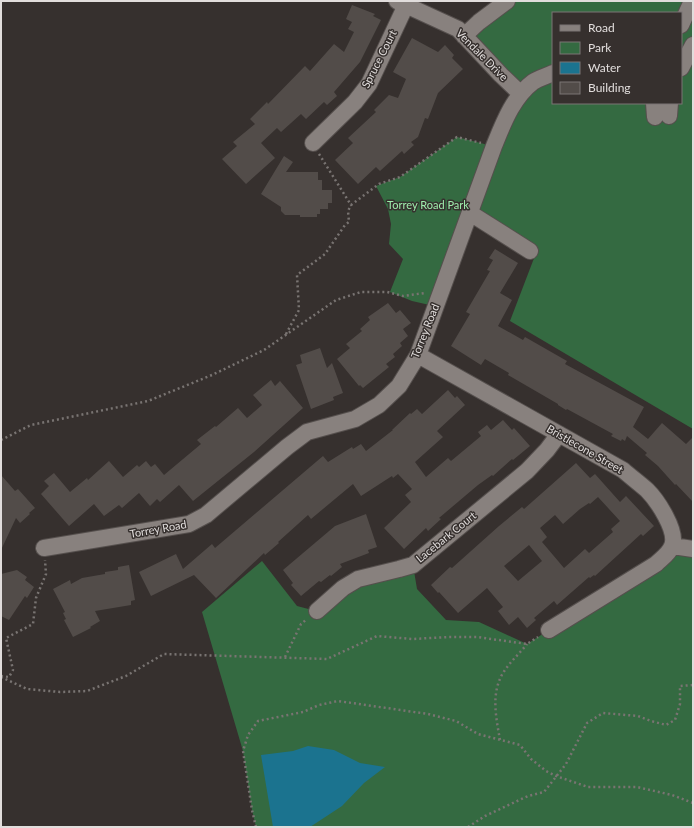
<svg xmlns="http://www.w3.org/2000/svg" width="694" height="828" font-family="Lato,sans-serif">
  <rect width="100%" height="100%" fill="#36302e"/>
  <path fill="#346a41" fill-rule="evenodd" d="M 507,1 L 693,1 L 693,429 L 510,321 L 536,253 L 470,213 L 521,94 L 464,36 ZM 553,13 L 681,13 L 681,103 L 553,103 Z
    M 457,137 L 492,146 L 434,306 L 412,301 L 390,292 L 403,259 L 389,244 L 391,224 L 388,209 L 376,186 L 400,177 Z
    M 693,549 L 693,827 L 256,827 L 252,810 L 243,751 L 202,612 L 262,561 L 297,606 L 316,611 L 343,588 L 413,565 L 417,589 L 446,620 L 479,622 L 527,644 L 667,555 Z"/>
  <path fill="#1b738f" d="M 308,746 L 334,750 L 360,763 L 385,767 L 364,783 L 342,806 L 310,827 L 273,827 L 261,755 L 293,751 Z"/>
  <path fill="#524c49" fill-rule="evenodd" d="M 352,5 L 375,14 L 373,16 L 381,20 L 360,62 L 334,92 L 337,96 L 327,105 L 324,102 L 306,119 L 301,114 L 281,132 L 277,128 L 261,143 L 275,158 L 246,184 L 222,159 L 237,146 L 233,142 L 255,124 L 250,119 L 267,102 L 268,104 L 305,66 L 310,71 L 334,44 L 344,52 L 354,32 L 348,29 L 352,22 L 346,19 Z
    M 412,38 L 438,52 L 445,45 L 454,55 L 452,58 L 463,69 L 438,93 L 428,119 L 425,118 L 418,137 L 411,142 L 414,145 L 404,154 L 402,151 L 380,171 L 376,167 L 358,184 L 335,160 L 353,143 L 348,138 L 376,112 L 374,110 L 389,95 L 398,98 L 406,79 L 393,72 Z
    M 284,156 L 293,162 L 286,172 L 318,172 L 318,180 L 322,180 L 322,190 L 332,190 L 332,203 L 328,203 L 328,209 L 320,209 L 320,214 L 317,214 L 317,217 L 300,217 L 300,215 L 285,215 L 281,211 L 281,207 L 261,194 Z
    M 495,249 L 518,263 L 500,293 L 512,300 L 498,326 L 523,340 L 525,337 L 567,361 L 565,364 L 644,407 L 633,427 L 648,439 L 662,423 L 686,444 L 693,437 L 693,502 L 676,484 L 675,485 L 658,466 L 645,455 L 647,453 L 627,436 L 625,441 L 622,439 L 621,441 L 611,436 L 613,434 L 567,409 L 566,410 L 558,405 L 558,404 L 508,375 L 509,373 L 485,359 L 481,365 L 451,346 L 470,314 L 466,312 L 490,271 L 487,270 L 493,260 L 489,258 Z
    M 388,303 L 396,313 L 400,310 L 411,323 L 403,329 L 408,336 L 400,343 L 402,346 L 393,354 L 395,357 L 386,364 L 389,367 L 363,388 L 360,385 L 359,386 L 337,359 L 350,348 L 346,344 L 362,331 L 360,329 L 370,320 L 368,317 Z
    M 320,348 L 327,368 L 332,363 L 343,393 L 333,397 L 334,400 L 311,409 L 296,365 L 302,363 L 300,355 Z
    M 271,380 L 275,386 L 280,381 L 303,408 L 254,452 L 193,501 L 179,485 L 160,502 L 157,499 L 150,506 L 139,493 L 122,508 L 119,505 L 104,516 L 94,504 L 69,526 L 41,494 L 49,486 L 44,481 L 54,473 L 70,492 L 87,478 L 88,480 L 109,461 L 123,477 L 137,465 L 139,467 L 146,461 L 151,467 L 155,464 L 164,475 L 201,444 L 197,440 L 215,426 L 216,427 L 238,408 L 247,418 L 262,405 L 253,395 Z
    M 448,390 L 455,398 L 457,396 L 465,405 L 437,431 L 443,437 L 415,462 L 426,477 L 448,458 L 451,461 L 481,436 L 478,432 L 487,425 L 491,430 L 503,420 L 512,430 L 514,428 L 530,446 L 513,460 L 512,459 L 493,476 L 492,475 L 478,485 L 439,518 L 441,519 L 428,531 L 426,528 L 404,549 L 384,528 L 411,502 L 405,495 L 412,489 L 398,474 L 393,478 L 392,476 L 361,496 L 353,484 L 311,519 L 308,515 L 278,542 L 279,543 L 265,555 L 264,553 L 216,598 L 194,575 L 151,596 L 139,572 L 176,554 L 183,569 L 212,544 L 215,548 L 323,456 L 328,462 L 352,447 L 353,449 L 361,444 L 366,451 L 393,430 L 392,430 L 410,413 L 411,414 L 417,409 L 422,414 Z
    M 576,463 L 590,478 L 595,474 L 620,502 L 626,496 L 654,526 L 643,536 L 641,534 L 595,576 L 594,575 L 590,578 L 589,577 L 557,605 L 554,601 L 534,618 L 536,620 L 527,628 L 518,617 L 509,625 L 498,611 L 503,607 L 487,588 L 458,613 L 439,592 L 438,593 L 431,585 L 450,567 L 452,568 L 499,526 L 522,507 L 524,509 ZM 598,497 L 620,521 L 611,529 L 613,532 L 589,553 L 585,549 L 564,568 L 542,542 L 547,537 L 540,528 L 555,515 L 563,524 L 580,509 L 589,503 L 590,504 ZM 529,545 L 542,561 L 518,581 L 504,566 Z
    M 1,475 L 15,491 L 18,489 L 35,508 L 29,513 L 30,514 L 20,523 L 16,518 L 1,550 Z
    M 366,514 L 377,547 L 368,550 L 369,553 L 340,564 L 342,567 L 331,576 L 330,575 L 321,582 L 319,581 L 301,596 L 291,585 L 293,583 L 283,570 L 335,526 Z
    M 129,565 L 135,600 L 131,601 L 131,605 L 95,611 L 100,621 L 90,627 L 91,628 L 73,637 L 64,620 L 66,619 L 63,613 L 65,612 L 53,589 L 70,580 L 71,584 L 82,578 L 105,574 L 105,572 L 118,570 L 118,567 Z
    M 17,570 L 27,577 L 25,580 L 34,587 L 27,598 L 25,596 L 9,620 L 1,616 L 1,574 Z"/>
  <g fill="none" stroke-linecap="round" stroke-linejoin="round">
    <defs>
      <path id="minor" d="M 397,1 L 458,29 L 501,75 L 521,94
        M 681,25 L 692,1
        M 464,36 L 479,22 L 507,1
        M 681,68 L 693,45
        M 654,103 L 655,117
        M 669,116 L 670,103
        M 313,143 L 355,102 L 369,84 L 406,5
        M 470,213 L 530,251
        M 418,355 L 623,470 C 631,477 639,483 647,490 C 657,500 678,531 672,546 C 669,554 661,559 656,564 L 549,630
        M 673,546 L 693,549
        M 44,548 L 189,524 L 206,515 L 287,447 L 307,432 L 355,419 L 379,405 L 399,386 L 418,355 L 494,146 C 503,124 513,97 533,82 C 539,78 547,76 553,73
        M 317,611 L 343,588 L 358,579 L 399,569 L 413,565 L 527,471 L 547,450 L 559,434"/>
    </defs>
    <use href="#minor" stroke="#554f4d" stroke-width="18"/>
    <path stroke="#797472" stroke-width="2.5" stroke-dasharray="2 3" stroke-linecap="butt" d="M 319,154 L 351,205 L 379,184 L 400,177 L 457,137 L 481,143
      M 286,334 L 299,310 L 297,275 L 325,254 L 345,225 L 349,222 L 348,211 L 351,205
      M 1,440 L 31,425 L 148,401 L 212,375 L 264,350 L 336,300 L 361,292 L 387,292 L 403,296 L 425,293
      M 285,657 L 301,624 L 307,619
      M 1,676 L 9,677 L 13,670 L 6,638 L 33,624 L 36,598 L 46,574 L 45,560
      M 1,677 L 27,689 L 60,692 L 87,691 L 126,676 L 164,654 L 327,659 L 377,636 L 412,639 L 451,637 L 477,637 L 527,644 L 538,637
      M 500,740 C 496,717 490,691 505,670 C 511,661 520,653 527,644
      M 256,827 L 252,810 L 243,751 L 248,735 L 258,721 L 303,712 L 319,705 L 338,701 L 428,714 L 456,721 L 478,734 L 520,745 L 531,759 L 546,771 L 556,776 L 588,787 L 637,787 L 672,795 L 693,803
      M 468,827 L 485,816 L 528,796 L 544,792 L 566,764 L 587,723 L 603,713 L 638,716 L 651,721 L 666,725 L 675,720 L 680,704 L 680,686 L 693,685"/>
    <use href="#minor" stroke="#88817e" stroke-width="16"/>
  </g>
  <g text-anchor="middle" stroke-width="3" stroke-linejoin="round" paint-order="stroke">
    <g font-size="11" fill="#e1dddc" stroke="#36302e">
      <text transform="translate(482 55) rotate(45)" y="4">Vendale Drive</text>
      <text transform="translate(379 59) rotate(-63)" y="4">Spruce Court</text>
      <text transform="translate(425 331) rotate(-68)" y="4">Torrey Road</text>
      <text transform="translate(585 449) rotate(30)" y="4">Bristlecone Street</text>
      <text transform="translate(158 529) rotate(-10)" y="4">Torrey Road</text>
      <text transform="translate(446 537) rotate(-39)" y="4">Lacebark Court</text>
    </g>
    <g font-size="11" fill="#9eeead" stroke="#36302e">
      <text x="428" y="209">Torrey Road Park</text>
    </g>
  </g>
  <rect width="694" height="828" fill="none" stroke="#e1dddc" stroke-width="4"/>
  <rect x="552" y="12" width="130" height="92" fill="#36302e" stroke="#7a7574"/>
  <rect x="560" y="25" width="20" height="6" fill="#88817e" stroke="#7a7574"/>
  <text x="588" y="32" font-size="12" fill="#e1dddc">Road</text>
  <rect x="560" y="42" width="20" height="12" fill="#346a41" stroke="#7a7574"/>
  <text x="588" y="52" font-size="12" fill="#e1dddc">Park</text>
  <rect x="560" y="62" width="20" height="12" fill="#1b738f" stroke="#7a7574"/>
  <text x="588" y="72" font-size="12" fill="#e1dddc">Water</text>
  <rect x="560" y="82" width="20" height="12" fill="#524c49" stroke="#7a7574"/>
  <text x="588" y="92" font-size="12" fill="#e1dddc">Building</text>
</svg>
